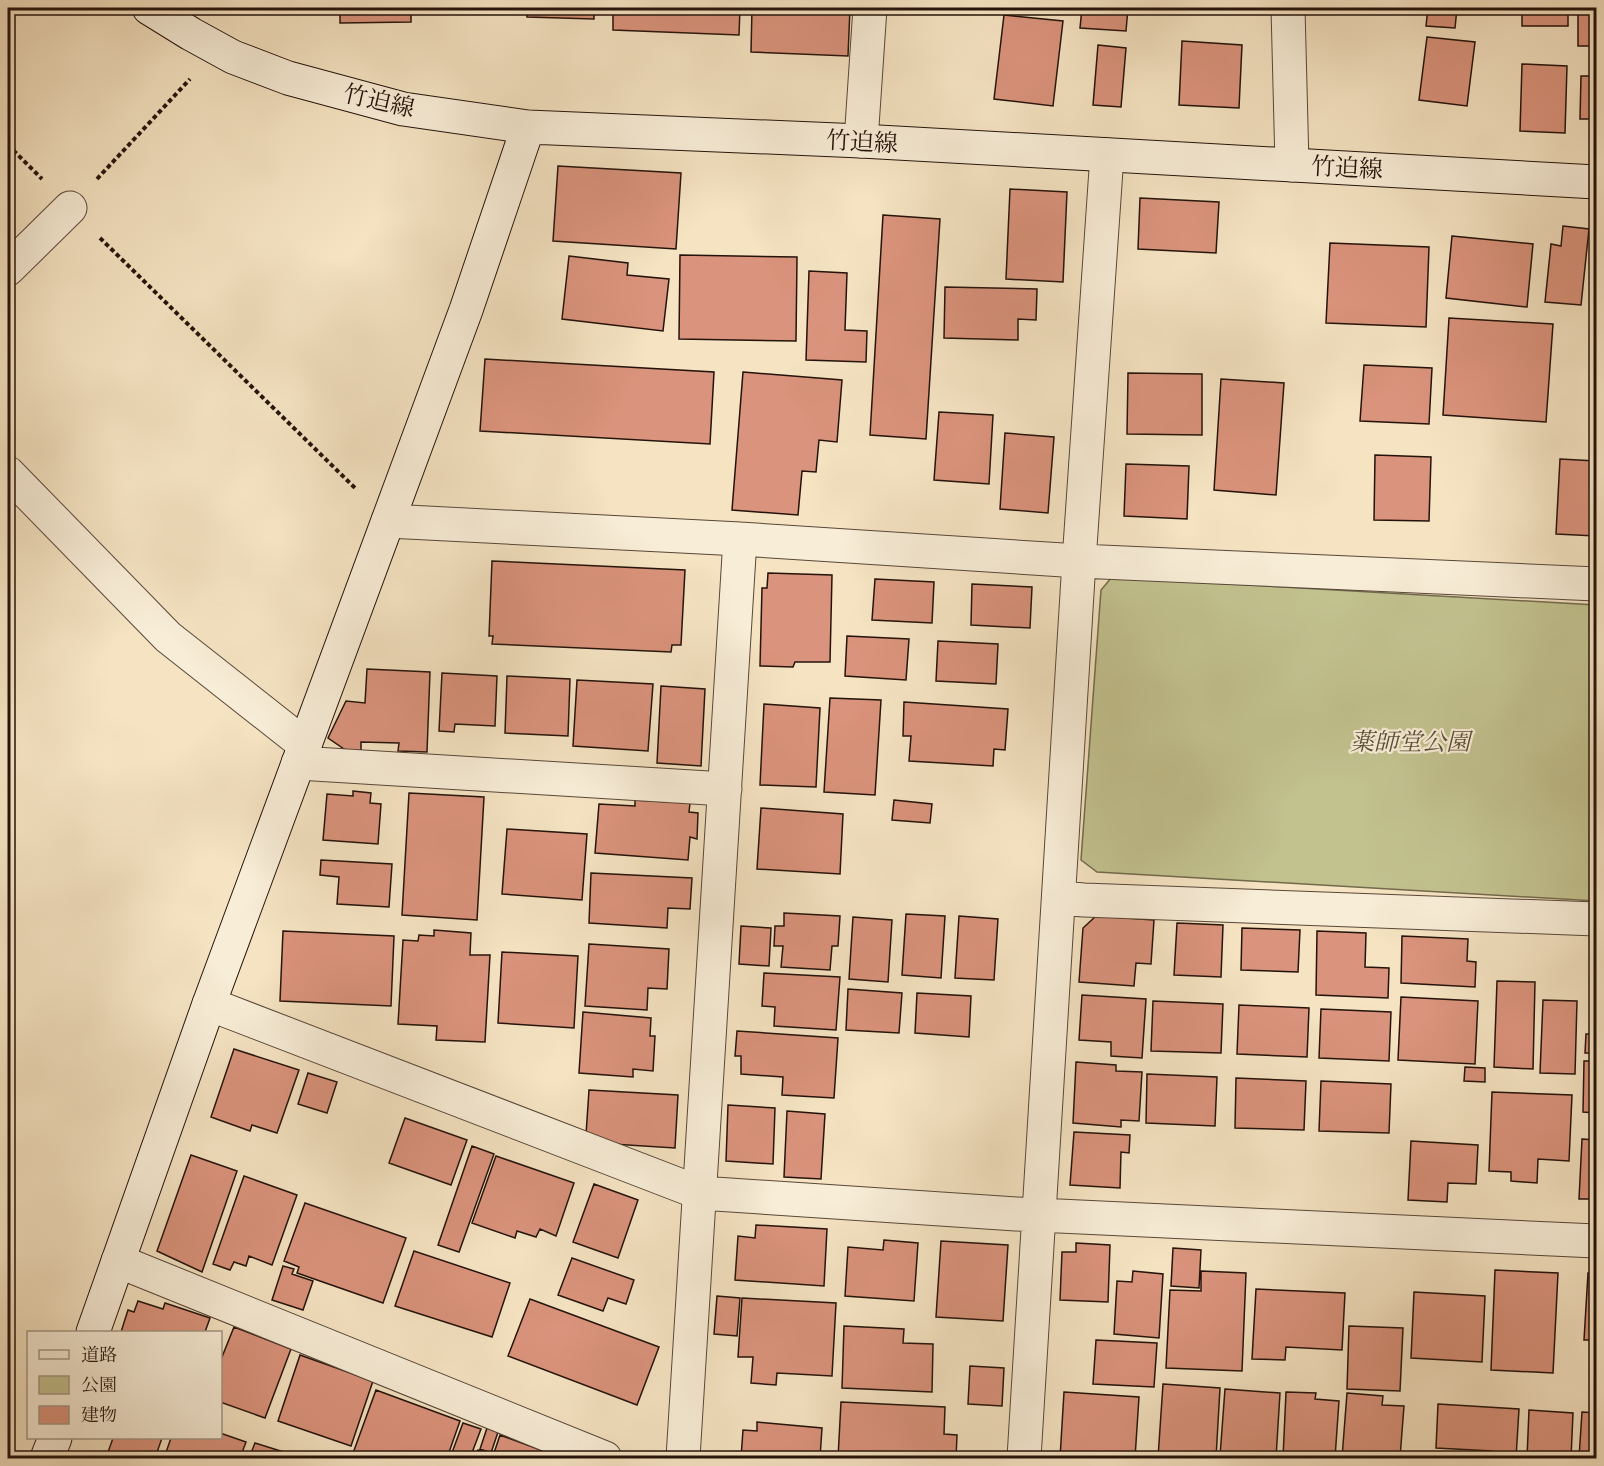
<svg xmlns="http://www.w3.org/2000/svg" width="1604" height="1466" font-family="'IM FELL Great Primer','Noto Serif JP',serif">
  <rect width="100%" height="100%" fill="#f5e3c2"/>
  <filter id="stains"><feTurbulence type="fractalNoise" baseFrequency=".00333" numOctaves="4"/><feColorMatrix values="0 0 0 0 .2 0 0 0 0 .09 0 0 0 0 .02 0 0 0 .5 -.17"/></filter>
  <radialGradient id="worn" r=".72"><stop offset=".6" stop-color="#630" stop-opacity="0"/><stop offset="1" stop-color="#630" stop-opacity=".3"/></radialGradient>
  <path fill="#c2c28f" stroke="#736a4d" stroke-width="1.5" d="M 1112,577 L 1596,605 L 1596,901 L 1097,872 L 1081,860 L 1101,590 Z"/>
  <path fill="#da937c" stroke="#24130b" stroke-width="1.5" d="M 340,8 L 411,8 L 411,22 L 340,23 Z
    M 527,8 L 594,8 L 594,19 L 527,17 Z
    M 613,8 L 740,8 L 739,35 L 613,30 Z
    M 752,8 L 850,8 L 848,56 L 751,52 Z
    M 1082,8 L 1128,8 L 1126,31 L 1080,28 Z
    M 1428,8 L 1457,8 L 1455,28 L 1426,26 Z
    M 1522,8 L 1568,8 L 1568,26 L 1522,26 Z
    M 1578,8 L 1596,8 L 1596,46 L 1578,46 Z
    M 1004,15 L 1063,21 L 1053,106 L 994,99 Z
    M 1427,37 L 1475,42 L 1467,106 L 1419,100 Z
    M 1182,41 L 1242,45 L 1239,108 L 1179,105 Z
    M 1098,45 L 1126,48 L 1121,107 L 1093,105 Z
    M 1522,64 L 1567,66 L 1565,133 L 1520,131 Z
    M 1581,76 L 1596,76 L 1596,119 L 1580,119 Z
    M 558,166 L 681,173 L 676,249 L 553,241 Z
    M 1010,189 L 1067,192 L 1063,282 L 1006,279 Z
    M 1140,198 L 1219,202 L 1216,253 L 1138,249 Z
    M 883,215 L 940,219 L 926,439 L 870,435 Z
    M 1563,226 L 1589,229 L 1581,305 L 1545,302 L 1551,244 L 1561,246 Z
    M 1452,236 L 1533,244 L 1527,307 L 1446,298 Z
    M 1330,243 L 1429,247 L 1426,327 L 1326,323 Z
    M 1596,249 L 1596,306 L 1591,305 Z
    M 680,255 L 797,257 L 796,341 L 679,339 Z
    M 569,256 L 628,263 L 627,275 L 669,279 L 663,331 L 562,319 Z
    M 809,271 L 847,273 L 845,330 L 867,331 L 866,362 L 806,360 Z
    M 945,287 L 1037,289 L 1036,320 L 1018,319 L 1018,340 L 944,338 Z
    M 1449,318 L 1553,324 L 1546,422 L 1443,415 Z
    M 485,359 L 714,372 L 710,444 L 480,431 Z
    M 1364,365 L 1432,368 L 1429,424 L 1360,421 Z
    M 743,372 L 842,380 L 837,442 L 819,440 L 816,472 L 802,471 L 798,515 L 732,510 Z
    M 1128,373 L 1202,374 L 1202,435 L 1127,434 Z
    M 1221,379 L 1284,383 L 1276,495 L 1214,490 Z
    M 939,412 L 993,415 L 989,484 L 934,480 Z
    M 1005,433 L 1054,437 L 1048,513 L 1000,509 Z
    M 1375,455 L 1431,457 L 1429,521 L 1374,520 Z
    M 1560,459 L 1596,461 L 1596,536 L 1556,534 Z
    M 1126,464 L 1189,466 L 1187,519 L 1124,516 Z
    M 492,561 L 685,570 L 681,645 L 672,645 L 671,652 L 492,644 L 493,636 L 489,636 Z
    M 768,573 L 832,575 L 830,662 L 795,662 L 793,667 L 760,666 L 762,588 L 767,588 Z
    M 875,579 L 934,582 L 932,623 L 872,620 Z
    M 972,584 L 1032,587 L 1030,628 L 971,625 Z
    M 847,636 L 909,639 L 906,680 L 845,676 Z
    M 938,641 L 998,644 L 996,684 L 936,681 Z
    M 367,669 L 430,672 L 427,752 L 398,751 L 399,743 L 361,742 L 361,752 L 347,751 L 328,738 L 346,701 L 365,703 Z
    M 442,673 L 497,676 L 495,726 L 455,724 L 454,732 L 439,731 Z
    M 507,676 L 570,679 L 568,736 L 505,733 Z
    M 577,680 L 653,684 L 648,751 L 573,746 Z
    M 661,686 L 705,689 L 701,766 L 657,763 Z
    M 830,698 L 881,700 L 875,795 L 824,792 Z
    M 904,702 L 1008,709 L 1005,750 L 994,749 L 993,766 L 909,761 L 911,736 L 903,736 Z
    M 764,704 L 820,708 L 816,787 L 760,785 Z
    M 353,791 L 371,793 L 370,803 L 381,804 L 378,844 L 323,840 L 327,794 L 353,796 Z
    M 409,793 L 484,797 L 477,920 L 402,915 Z
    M 635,800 L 690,803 L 689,812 L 698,813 L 697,839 L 690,837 L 688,860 L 595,853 L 599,804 L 635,806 Z
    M 894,800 L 932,804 L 930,823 L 892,820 Z
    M 761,808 L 843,814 L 840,874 L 757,869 Z
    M 507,829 L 587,834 L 582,900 L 502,894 Z
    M 321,860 L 392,864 L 389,907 L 337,904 L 339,877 L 320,875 Z
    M 591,873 L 692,878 L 690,909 L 668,908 L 667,928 L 589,923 Z
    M 784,913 L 840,916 L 838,946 L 832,946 L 830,970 L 781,967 L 783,946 L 774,946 L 775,926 L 784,926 Z
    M 906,914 L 945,916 L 941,978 L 902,975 Z
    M 959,916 L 998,919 L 994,980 L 955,978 Z
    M 1096,916 L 1154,920 L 1151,964 L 1136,963 L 1134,986 L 1079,982 L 1083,928 Z
    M 853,917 L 892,920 L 888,982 L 849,979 Z
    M 1177,923 L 1223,925 L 1221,977 L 1174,975 Z
    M 741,926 L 771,928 L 769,966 L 739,964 Z
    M 1242,928 L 1300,930 L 1298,972 L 1241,970 Z
    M 434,930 L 471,933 L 470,955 L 490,955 L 485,1042 L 436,1040 L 437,1026 L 398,1024 L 403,940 L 418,941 L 419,935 L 434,936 Z
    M 283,931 L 394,936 L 391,1006 L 280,1001 Z
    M 1317,931 L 1366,933 L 1365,967 L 1389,968 L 1388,998 L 1316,995 Z
    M 1402,936 L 1468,939 L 1467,961 L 1476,962 L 1475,987 L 1401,983 Z
    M 589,944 L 669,949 L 667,989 L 648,988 L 647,1010 L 585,1006 Z
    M 502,952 L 578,956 L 574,1028 L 498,1023 Z
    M 764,973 L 840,977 L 836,1030 L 774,1026 L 775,1007 L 762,1006 Z
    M 1497,981 L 1535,982 L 1533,1069 L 1494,1067 Z
    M 848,989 L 902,993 L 899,1033 L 846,1030 Z
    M 917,993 L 971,996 L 969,1037 L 915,1033 Z
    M 1082,995 L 1146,999 L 1142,1058 L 1111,1056 L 1111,1042 L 1079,1040 Z
    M 1401,997 L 1478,1001 L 1475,1064 L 1398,1060 Z
    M 1543,1000 L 1577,1001 L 1575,1074 L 1540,1073 Z
    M 1153,1001 L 1223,1004 L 1221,1053 L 1151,1051 Z
    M 1239,1005 L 1309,1008 L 1307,1057 L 1237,1054 Z
    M 1321,1009 L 1391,1012 L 1389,1061 L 1319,1058 Z
    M 583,1012 L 651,1018 L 650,1036 L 655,1036 L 653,1071 L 633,1069 L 633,1077 L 579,1073 Z
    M 737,1031 L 838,1038 L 834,1098 L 782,1095 L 783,1077 L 741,1074 L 741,1056 L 735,1056 Z
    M 1586,1034 L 1596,1034 L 1596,1053 L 1585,1053 Z
    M 234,1049 L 299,1070 L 277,1133 L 252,1125 L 250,1131 L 211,1117 Z
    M 1584,1061 L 1596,1061 L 1596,1113 L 1583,1112 Z
    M 1076,1062 L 1116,1065 L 1116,1071 L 1142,1072 L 1139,1121 L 1121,1120 L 1121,1127 L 1073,1123 Z
    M 1465,1067 L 1485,1068 L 1485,1082 L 1464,1081 Z
    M 308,1073 L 337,1082 L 327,1113 L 298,1104 Z
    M 1147,1074 L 1217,1077 L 1215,1126 L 1146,1123 Z
    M 1236,1078 L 1306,1081 L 1304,1130 L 1235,1128 Z
    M 1321,1081 L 1391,1084 L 1389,1133 L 1319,1131 Z
    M 589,1090 L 678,1095 L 675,1148 L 612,1144 L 586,1135 Z
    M 1492,1092 L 1572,1095 L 1569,1161 L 1538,1159 L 1537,1183 L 1511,1181 L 1511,1172 L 1489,1171 Z
    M 728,1105 L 775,1108 L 773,1164 L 726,1161 Z
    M 787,1111 L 825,1114 L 821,1179 L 784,1177 Z
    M 405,1118 L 467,1140 L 451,1185 L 389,1163 Z
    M 1074,1132 L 1130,1135 L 1129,1153 L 1121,1152 L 1120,1188 L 1070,1185 Z
    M 1582,1139 L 1596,1140 L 1596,1199 L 1579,1199 Z
    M 1411,1141 L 1478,1145 L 1476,1184 L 1448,1183 L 1447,1202 L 1408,1200 Z
    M 472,1146 L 494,1154 L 459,1252 L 438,1245 Z
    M 191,1155 L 237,1171 L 202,1272 L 157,1251 Z
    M 496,1156 L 574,1183 L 556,1236 L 540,1229 L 536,1237 L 517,1231 L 515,1238 L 472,1223 Z
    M 244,1176 L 297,1195 L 272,1265 L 249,1256 L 246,1266 L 234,1262 L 230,1270 L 213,1264 Z
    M 594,1184 L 638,1200 L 618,1258 L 573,1242 Z
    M 305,1203 L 406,1238 L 383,1303 L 297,1273 L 299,1267 L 284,1261 Z
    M 756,1225 L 827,1229 L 824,1286 L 735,1280 L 738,1236 L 755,1238 Z
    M 884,1240 L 918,1243 L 914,1301 L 845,1296 L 848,1247 L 883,1250 Z
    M 941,1241 L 1008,1245 L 1003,1321 L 936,1317 Z
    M 1076,1243 L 1110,1245 L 1108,1302 L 1060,1300 L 1062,1252 L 1076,1252 Z
    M 1173,1248 L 1201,1250 L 1199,1288 L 1171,1286 Z
    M 414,1251 L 510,1283 L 492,1337 L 395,1306 Z
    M 572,1258 L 634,1280 L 626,1304 L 608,1298 L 603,1311 L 558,1295 Z
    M 283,1266 L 294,1269 L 292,1274 L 313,1281 L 303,1310 L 272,1300 Z
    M 1495,1270 L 1558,1273 L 1553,1373 L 1491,1370 Z
    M 1133,1271 L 1163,1274 L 1159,1338 L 1114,1334 L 1117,1281 L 1132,1282 Z
    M 1201,1271 L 1246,1273 L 1242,1371 L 1166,1368 L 1170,1290 L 1201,1291 Z
    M 1588,1273 L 1596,1274 L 1596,1340 L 1584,1340 Z
    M 1256,1289 L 1345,1293 L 1342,1350 L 1286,1347 L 1285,1360 L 1252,1359 Z
    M 1414,1292 L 1485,1296 L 1482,1362 L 1411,1358 Z
    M 717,1296 L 740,1298 L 737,1336 L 714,1334 Z
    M 742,1298 L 836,1303 L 832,1376 L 777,1373 L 776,1385 L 751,1383 L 753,1357 L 738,1357 Z
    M 530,1299 L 659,1347 L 637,1405 L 508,1356 Z
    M 138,1301 L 163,1309 L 165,1303 L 210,1318 L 205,1332 L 121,1332 L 128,1310 L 134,1312 Z
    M 844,1326 L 904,1329 L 903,1343 L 933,1344 L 932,1392 L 842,1388 Z
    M 1349,1326 L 1403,1328 L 1400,1391 L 1347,1389 Z
    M 234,1327 L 291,1349 L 265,1418 L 220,1402 L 220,1362 Z
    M 1096,1340 L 1157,1343 L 1154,1387 L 1093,1384 Z
    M 300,1355 L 373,1381 L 351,1446 L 278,1421 Z
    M 970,1366 L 1004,1368 L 1002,1406 L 968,1404 Z
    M 1163,1384 L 1220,1388 L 1216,1458 L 1158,1458 Z
    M 1225,1389 L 1280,1393 L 1276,1458 L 1220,1456 Z
    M 376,1390 L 460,1421 L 447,1458 L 358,1458 L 352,1456 Z
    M 1064,1392 L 1139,1397 L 1135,1458 L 1060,1458 Z
    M 1286,1392 L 1316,1393 L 1315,1399 L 1339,1401 L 1335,1458 L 1283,1458 Z
    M 1347,1393 L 1383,1396 L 1382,1405 L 1404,1406 L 1400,1458 L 1342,1458 Z
    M 841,1402 L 945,1407 L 944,1434 L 957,1435 L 956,1458 L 838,1458 Z
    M 1438,1404 L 1519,1409 L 1516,1458 L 1491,1458 L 1492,1451 L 1436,1448 Z
    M 1529,1410 L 1573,1413 L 1571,1458 L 1527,1458 Z
    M 1582,1412 L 1596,1413 L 1596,1458 L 1579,1458 Z
    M 489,1422 L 500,1426 L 491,1453 L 480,1449 Z
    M 757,1422 L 822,1428 L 820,1458 L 741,1458 L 743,1430 L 757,1431 Z
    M 463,1423 L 481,1429 L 470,1458 L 450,1458 Z
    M 220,1433 L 246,1442 L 240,1458 L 164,1458 L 171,1438 L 220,1438 Z
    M 500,1435 L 560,1457 L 559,1458 L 475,1458 L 478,1450 L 493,1456 Z
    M 113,1438 L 162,1438 L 155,1458 L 106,1458 Z
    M 255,1443 L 303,1458 L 249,1458 Z"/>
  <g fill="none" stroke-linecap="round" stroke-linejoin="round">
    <defs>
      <path id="street" d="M 1288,8 L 1292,165
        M 861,141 L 870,8
        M 8,269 L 70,208
        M 8,473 L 168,637 L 305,745
        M 388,521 L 740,539 L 1079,561 L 1596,584
        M 298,763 L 725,789
        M 1059,898 L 1084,900 L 1596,919
        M 209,1004 L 700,1193 L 1016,1214 L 1596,1241
        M 118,1261 L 605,1458
        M 683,1458 L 740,539
        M 1024,1458 L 1079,561 L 1107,155"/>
      <path id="secondary" d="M 149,8 L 191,34 L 233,57 L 288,78 L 403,109 L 528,127 L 861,141 L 1596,182
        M 93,1332 L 209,1004 L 466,310 L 528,127
        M 47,1458 L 55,1438"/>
    </defs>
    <use href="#street" stroke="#584739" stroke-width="35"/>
    <use href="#secondary" stroke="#24130b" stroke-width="35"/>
    <path stroke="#24130b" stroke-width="4" stroke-dasharray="4.5 3" stroke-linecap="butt" d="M 8,145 L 42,179
      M 97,179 L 190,79
      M 100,238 L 356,489"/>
    <use href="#street" stroke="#f8edd7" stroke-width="33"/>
    <use href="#secondary" stroke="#f8edd7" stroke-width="33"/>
  </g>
  <g text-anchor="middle" stroke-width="4.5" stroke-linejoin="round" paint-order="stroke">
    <g font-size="24" fill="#24130b" stroke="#f8edd7">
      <text transform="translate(379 101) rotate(13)" y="8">竹迫線</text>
      <text transform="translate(862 142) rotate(3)" y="8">竹迫線</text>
      <text transform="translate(1347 168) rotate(3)" y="8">竹迫線</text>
    </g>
    <g font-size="24" font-style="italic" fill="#5b5039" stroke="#f8edd7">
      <text x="1410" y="750">薬師堂公園</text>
    </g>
  </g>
  <rect width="1604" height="1466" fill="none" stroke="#f5e3c2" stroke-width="30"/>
  <rect x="9" y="9" width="1586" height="1448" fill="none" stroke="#24130b" stroke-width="3"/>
  <rect x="15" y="15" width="1574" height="1436" fill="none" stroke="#24130b" stroke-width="1.5"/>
  <rect x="27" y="1331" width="195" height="108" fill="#f8edd7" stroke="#a39685" stroke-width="1.5"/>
  <rect x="39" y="1350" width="30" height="9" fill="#f8edd7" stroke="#a39685" stroke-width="1.5"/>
  <text x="81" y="1361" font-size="18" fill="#24130b">道路</text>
  <rect x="39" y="1376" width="30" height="18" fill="#c2c28f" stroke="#a39685" stroke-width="1.5"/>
  <text x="81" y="1391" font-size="18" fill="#24130b">公園</text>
  <rect x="39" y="1406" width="30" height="18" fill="#da937c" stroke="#a39685" stroke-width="1.5"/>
  <text x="81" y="1421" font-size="18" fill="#24130b">建物</text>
  <rect width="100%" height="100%" filter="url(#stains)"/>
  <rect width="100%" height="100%" fill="url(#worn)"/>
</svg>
